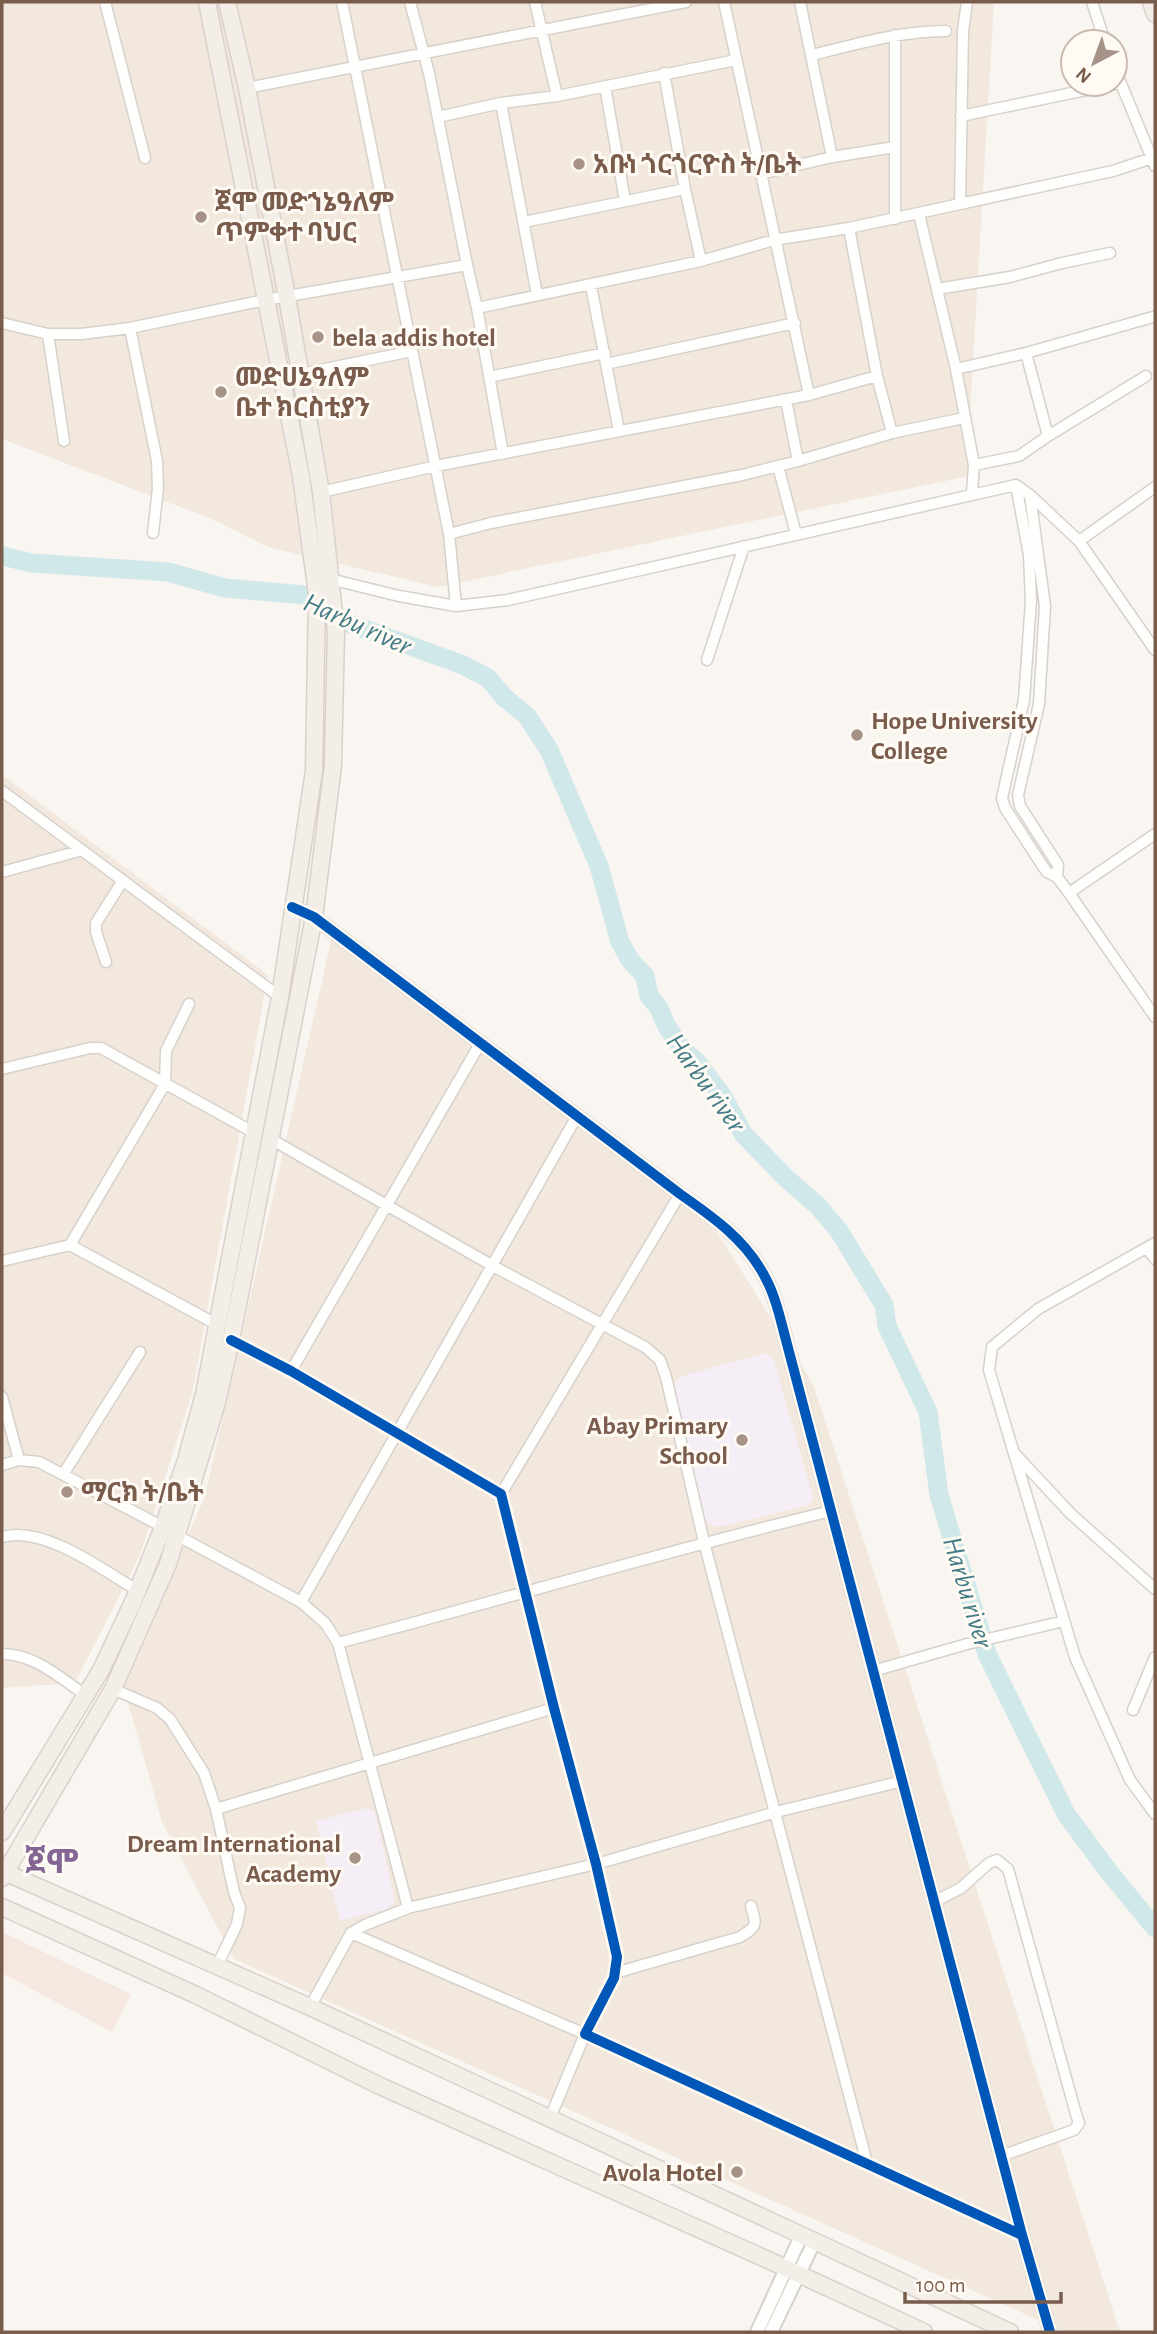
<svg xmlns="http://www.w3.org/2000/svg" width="1157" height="2334" font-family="'Alegreya Sans','Noto Sans Ethiopic',sans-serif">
  <rect width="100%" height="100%" fill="#f9f5f0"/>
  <path fill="#f2e8de" d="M 2,2 L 994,2 L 967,464 L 969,476 L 438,587 L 268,547 L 212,519 L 2,439 Z
    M 2,775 L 268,975 L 192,1394 L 140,1555 L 75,1683 L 2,1688 Z
    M 332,937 L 704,1212 L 813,1384 L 1120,2332 L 1065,2332 L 234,1959 L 162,1822 L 123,1685 L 205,1496 Z"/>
  <path fill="#f6e8e1" d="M 2,1932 L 131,1994 L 112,2032 L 2,1973 Z"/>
  <path fill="#f6eef6" d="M 765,1353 L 773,1358 L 813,1497 L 812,1501 L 806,1506 L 718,1527 L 713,1526 L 705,1519 L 674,1384 L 682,1376 Z
    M 367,1808 L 373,1810 L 376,1817 L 395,1901 L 387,1909 L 340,1921 L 316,1821 Z"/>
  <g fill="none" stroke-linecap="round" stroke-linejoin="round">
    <path stroke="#d0e8ea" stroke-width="19" d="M 2,556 L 32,563 L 168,572 L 225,588 L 305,595 L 345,622 L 463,665 L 488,678 L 505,698 L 527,716 L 549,750 L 599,866 L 620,942 L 630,960 L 645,976 L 649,996 L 659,1008 L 666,1025 L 683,1050 L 696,1061 L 721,1094 L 744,1135 L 787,1179 L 818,1206 L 839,1231 L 884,1305 L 887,1326 L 928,1412 L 939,1495 L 987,1654 L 1066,1814 L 1109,1872 L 1155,1928"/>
    <defs>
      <path id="minor" d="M 105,2 L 145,158
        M 342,2 L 449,534 L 456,606
        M 410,2 L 429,73 L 467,265
        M 535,2 L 557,96
        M 1092,2 L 1105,42
        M 895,35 L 895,219
        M 812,55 C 856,44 901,31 946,31
        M 1115,69 L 1155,166
        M 664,73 L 685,189 L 701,261
        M 605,86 L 625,201
        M 247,88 L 686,2
        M 501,103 L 537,295
        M 961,116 L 1115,84
        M 438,117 L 501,103 L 557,96 L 736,60
        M 832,157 L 895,147
        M 760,174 L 832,157 L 800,2
        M 960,204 L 1113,171 L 1152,158
        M 919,214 L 956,369 L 974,465 L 972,493
        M 524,222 L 685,189
        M 591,286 L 619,431
        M 937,289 L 1010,277 L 1062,263 L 1110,253
        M 477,308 L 503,454
        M 2,323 L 48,334 L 81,334 L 130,328 L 265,300 L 467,265 L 477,308 L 701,261 L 774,240 L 849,228 L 960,204 L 963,31 L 967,2
        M 130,328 L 157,461 L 158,488 L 153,533
        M 48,334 L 64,441
        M 1026,353 L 1048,436
        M 606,364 L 795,323
        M 956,369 L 1026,353 L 1153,317
        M 301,374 L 412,351
        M 877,376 L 892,433
        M 489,377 L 605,353
        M 809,395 L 877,376 L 849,228
        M 786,400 L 798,461
        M 974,465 L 1019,456 L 1048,436 L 1146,376
        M 778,466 L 796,534
        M 1016,485 L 1029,555 L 1031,601 L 1024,700 L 1002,798 L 1005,808 L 1042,865 L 1047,872 L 1057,877 L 1069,893 L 1155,1017
        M 321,492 L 436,466 L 809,395 L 724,2
        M 1030,495 L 1045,606 L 1039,704 L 1018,795 L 1020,806 L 1058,865 L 1057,877
        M 449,534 L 491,523 L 742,475 L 798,461 L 892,433 L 964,418
        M 1079,541 L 1155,487
        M 326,578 L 399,596 L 456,606 L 508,600 L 1016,485 L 1030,495 L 1079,541 L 1155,650
        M 707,660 L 744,546
        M 2,791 L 280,997
        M 2,872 L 79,851
        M 1069,893 L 1155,834
        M 106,962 L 96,932 L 96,923 L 122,882
        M 2,1069 L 90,1048 L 101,1048 L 253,1132
        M 269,1138 L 493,1266 L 645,1347 L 660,1360 L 666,1377 L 704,1542 L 867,2163
        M 1155,1243 L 1038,1309 L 992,1347 L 989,1370 L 1075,1657 L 1130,1780 L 1155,1814
        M 70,1245 L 165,1084 L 166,1051 L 189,1004
        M 1147,1248 L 1155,1259
        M 2,1261 L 70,1245 L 216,1324
        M 231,1340 L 291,1371 L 501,1494 L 554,1708 L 596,1864 L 617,1957 L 614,1978 L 585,2034 L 1022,2235
        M 291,1371 L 481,1042
        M 2,1397 L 19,1460
        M 1015,1454 L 1071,1514 L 1155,1589
        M 2,1465 L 19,1460 L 39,1462 L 163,1527
        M 64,1473 L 140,1352
        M 501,1494 L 680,1194
        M 178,1536 L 301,1602 L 325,1623 L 338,1643 L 408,1908
        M 2,1537 C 44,1525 103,1570 138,1591
        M 301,1602 L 577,1116
        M 338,1643 C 502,1600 665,1551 831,1511
        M 2,1654 C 35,1654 60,1678 87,1696
        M 873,1671 L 967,1644 L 1064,1621
        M 113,1689 L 157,1708 L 170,1719 L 204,1773 L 216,1809 L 234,1892 L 240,1908 L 237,1924 L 217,1966
        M 1133,1710 L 1155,1657
        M 216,1809 L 554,1708
        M 934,1902 L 961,1888 L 989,1863 L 997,1860 L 1008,1869 L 1076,2114 L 1079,2123 L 1074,2130 L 1001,2156
        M 351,1933 L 585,2034 L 550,2118
        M 615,1973 L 740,1937 C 757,1926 757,1926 751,1906
        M 310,2007 L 351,1933 L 365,1925 L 408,1908 L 596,1864 L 776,1812 L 903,1781"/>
      <path id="tertiary" d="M 292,907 L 314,917 L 680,1194 C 713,1217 746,1240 765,1277 C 776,1297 781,1322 787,1344 L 1022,2235 L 1050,2332
        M 757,2332 L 802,2234
        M 771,2332 L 815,2240"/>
      <path id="primary" d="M 1151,2 L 1155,14
        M 2,1832 L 101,1670 L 133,1602 L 163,1527 L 186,1460 L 204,1394 L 280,997 L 314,771 L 317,594 L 301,476 L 207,2
        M 2,1871 L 310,2007 L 1010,2332
        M 2,1878 L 113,1689 L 168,1564 L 216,1406 L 231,1340 L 314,917 L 333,765 L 336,632 L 321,492 L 287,297 L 247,88 L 227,2
        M 2,1907 L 196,1995 L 380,2086 L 766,2259 L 924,2332"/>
    </defs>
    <use href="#minor" stroke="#d7d1cb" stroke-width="13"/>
    <use href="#tertiary" stroke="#d7d1cb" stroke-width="16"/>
    <use href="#primary" stroke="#dad1cc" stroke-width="19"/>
    <use href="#minor" stroke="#fefefd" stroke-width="10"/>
    <use href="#tertiary" stroke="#fefefd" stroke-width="12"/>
    <use href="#primary" stroke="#f3eee8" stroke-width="16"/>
    <defs>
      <path id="cycleway" d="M 292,907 L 314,917 L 680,1194 C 713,1217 746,1240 765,1277 C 776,1297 781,1322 787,1344 L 1022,2235 L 1050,2332
        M 231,1340 L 291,1371 L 501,1494 L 554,1708 L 596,1864 L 617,1957 L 614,1978 L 585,2034 L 1022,2235"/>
    </defs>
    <use href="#cycleway" stroke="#fffaf3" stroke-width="15"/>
    <use href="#cycleway" stroke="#0057b8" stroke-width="10"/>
  </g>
  <g fill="#a69286" stroke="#fffaf3" stroke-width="2.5">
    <circle cx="579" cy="164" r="7"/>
    <circle cx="201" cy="217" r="7"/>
    <circle cx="318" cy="337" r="7"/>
    <circle cx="221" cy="392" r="7"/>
    <circle cx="857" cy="735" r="7"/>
    <circle cx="742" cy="1440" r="7"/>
    <circle cx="67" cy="1492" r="7"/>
    <circle cx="355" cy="1858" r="7"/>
    <circle cx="737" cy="2172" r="7"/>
  </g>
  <g text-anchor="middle" stroke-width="6" stroke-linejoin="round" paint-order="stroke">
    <g font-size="26" font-weight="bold" fill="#7a5c4d" stroke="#fffaf3" text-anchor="start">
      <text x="593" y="173">አቡነ ጎርጎርዮስ ት/ቤት</text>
      <text x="215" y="211">ጀሞ መድኀኔዓለም<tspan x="215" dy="30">ጥምቀተ ባህር</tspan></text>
      <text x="332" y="346">bela addis hotel</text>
      <text x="235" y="386">መድሀኔዓለም<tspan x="235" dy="30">ቤተ ክርስቲያን</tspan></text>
      <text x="871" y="729">Hope University<tspan x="871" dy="30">College</tspan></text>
      <text x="728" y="1434" text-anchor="end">Abay Primary<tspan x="728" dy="30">School</tspan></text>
      <text x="81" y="1501">ማርክ ት/ቤት</text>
      <text x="341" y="1852" text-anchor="end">Dream International<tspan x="341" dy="30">Academy</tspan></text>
      <text x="723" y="2181" text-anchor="end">Avola Hotel</text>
    </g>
    <g font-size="28" font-style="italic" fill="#437c86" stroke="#fffaf3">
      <text transform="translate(358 623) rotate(24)" y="10">Harbu river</text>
      <text transform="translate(707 1082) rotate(54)" y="10">Harbu river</text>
      <text transform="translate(969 1592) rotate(73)" y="10">Harbu river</text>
    </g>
    <g font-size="33" font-weight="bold" fill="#846695" stroke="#fffaf3">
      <text x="52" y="1873">ጀሞ</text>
    </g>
  </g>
  <rect width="1157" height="2334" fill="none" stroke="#7a5c4d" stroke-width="7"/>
  <g transform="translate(1094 63) rotate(221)"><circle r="33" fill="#fffaf3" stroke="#cabbb1" stroke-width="2"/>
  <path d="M0-5L12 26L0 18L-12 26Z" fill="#a69286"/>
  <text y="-10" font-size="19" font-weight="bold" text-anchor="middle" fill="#7a5c4d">N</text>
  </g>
  <path d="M905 2292v10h156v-10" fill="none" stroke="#7a5c4d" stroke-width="3.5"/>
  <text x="916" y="2292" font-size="21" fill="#7a5c4d" stroke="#fffaf3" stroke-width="5" paint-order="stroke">100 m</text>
</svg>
